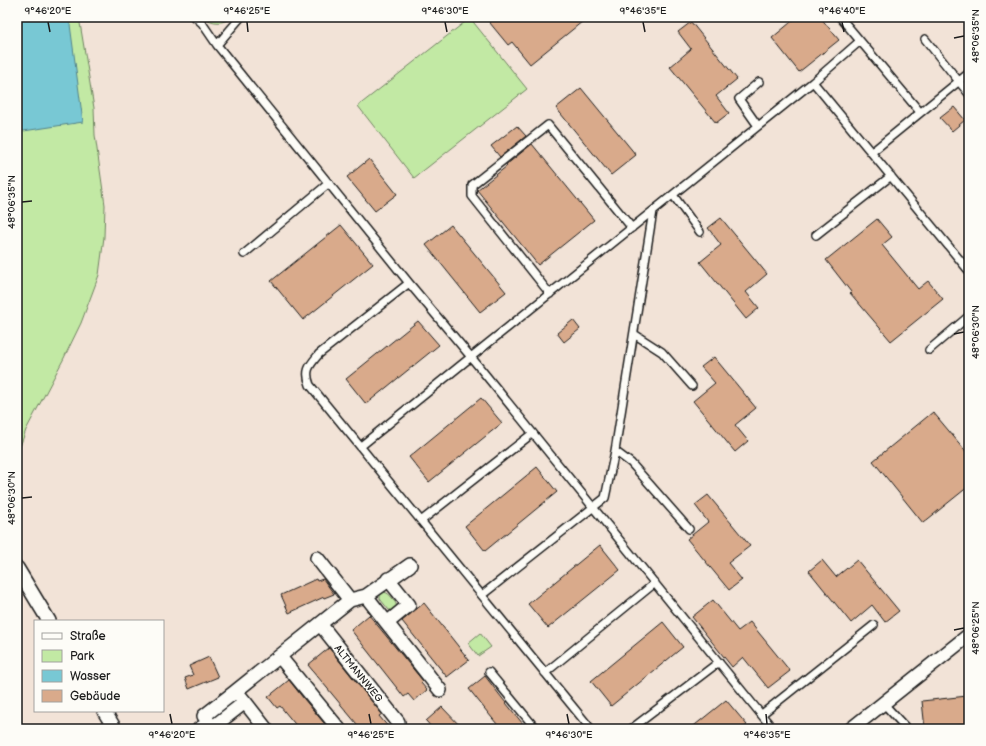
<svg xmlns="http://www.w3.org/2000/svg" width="986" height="746" font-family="'Balsamiq Sans',sans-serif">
  <rect width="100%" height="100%" fill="#f2e3d7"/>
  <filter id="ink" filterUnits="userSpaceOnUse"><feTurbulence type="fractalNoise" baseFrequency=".025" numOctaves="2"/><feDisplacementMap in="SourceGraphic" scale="8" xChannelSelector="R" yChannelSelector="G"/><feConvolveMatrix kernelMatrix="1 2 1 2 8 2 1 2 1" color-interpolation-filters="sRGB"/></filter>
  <g filter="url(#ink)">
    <path fill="#c2e9a4" stroke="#6f8260" d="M 17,17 L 79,17 L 94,108 L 95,135 L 105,205 L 104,237 L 99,275 L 81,323 L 63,360 L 26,430 L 17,455 Z
      M 203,17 L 233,17 C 223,24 213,24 203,17 Z
      M 470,18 L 527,89 L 414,178 L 358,106 Z
      M 384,592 C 390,593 396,602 397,607 L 393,611 L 389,610 L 380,599 L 380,594 Z
      M 480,633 L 491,647 L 478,656 L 468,643 Z"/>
    <path fill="#78c8d4" stroke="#53838a" d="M 17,17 L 69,17 L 83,122 L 17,132 Z"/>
    <path fill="#d9aa8b" stroke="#1c1c1c" d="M 485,17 L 588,17 L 530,64 L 512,42 L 508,45 Z
      M 797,17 L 820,17 L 839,40 L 799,72 L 772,38 Z
      M 691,22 L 737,79 L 716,96 L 729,113 L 716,123 L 670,67 L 691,49 L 678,32 Z
      M 581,88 L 636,155 L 611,175 L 556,108 Z
      M 954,107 L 965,120 L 952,131 L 940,118 Z
      M 517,126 L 526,136 L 500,157 L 491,146 Z
      M 532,144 L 594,220 L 538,265 L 477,190 L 507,166 L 506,165 Z
      M 369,159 L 397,194 L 375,211 L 347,177 Z
      M 721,218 L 767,274 L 746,292 L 759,308 L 746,319 L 700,262 L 721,245 L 708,228 Z
      M 877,219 L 892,237 L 882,245 L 918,289 L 928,281 L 943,299 L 891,341 L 850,293 L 851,292 L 826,260 Z
      M 341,225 L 373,264 L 303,320 L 271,281 Z
      M 451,225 L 506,292 L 480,312 L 426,245 Z
      M 573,320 L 580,329 L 564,342 L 557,333 Z
      M 418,321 L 439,345 L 366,404 L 346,379 Z
      M 714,357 L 756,408 L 735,425 L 748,441 L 735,452 L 693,401 L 715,383 L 701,367 Z
      M 481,398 L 502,423 L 429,482 L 409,457 Z
      M 933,412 L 969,455 L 969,486 L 923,523 L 873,461 Z
      M 537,467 L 557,492 L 485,551 L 465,526 Z
      M 708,495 L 750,546 L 728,563 L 742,580 L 729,590 L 687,539 L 708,522 L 695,505 Z
      M 600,545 L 620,570 L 548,628 L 528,604 Z
      M 822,560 L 836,577 L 857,560 L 899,611 L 885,622 L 872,605 L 851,623 L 809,571 Z
      M 316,579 L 317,581 L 323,579 L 334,594 L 324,598 L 324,597 L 289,613 L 281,595 Z
      M 713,600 L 738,631 L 750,622 L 790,671 L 768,688 L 743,657 L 732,667 L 692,617 Z
      M 424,603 L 469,660 L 447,677 L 402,621 Z
      M 369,615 L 423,681 L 421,683 L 427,690 L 414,701 L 408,694 L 404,697 L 351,630 Z
      M 663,622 L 683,647 L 611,706 L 591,681 Z
      M 329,648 L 382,714 L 379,716 L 390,729 L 361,729 L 308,665 Z
      M 209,657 L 218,677 L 189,689 L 185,678 L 193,675 L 189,666 Z
      M 485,676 L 502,698 L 527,729 L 501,729 L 488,713 L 469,689 Z
      M 289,680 L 304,699 L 329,729 L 299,729 L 280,706 L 277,708 L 268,697 Z
      M 967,696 L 969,724 L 925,729 L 922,701 Z
      M 726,700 L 747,725 L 742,729 L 690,729 Z
      M 442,707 L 463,729 L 433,729 L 426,721 Z"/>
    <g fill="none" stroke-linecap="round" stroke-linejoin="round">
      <defs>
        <path id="service" d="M 195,17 L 202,23 L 217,45 L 409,283 L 471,357 L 361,446
          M 840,17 L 920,112
          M 925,39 L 969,94
          M 217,45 L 241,17
          M 813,82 L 860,41
          M 758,126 L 739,99 L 759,82
          M 872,152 L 969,73
          M 673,195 L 700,232
          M 816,235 L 891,176
          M 244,254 L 329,183
          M 409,283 L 319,354 C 310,365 304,370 310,385 L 591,729
          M 550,294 L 472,196 L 472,185 L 548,125 L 632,228
          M 634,334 L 662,352 L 692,386
          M 929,350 L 969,316
          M 615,451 L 631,463 L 689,529
          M 421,521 L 533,433
          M 482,595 L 605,498 L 615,451 L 653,211
          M 489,672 L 536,729
          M 545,673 L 655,583
          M 884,704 L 907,729
          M 762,714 L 874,625
          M 631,729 L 719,662
          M 773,729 L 471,357 L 813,82 L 969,271"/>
        <path id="minor" d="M 317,558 L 350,600
          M 17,568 L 49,621
          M 366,596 L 387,623 L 409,605 L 388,579
          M 387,623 L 440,690
          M 320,624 L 398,722
          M 280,657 L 339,729
          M 245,702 L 266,729
          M 104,711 L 115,729
          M 209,723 L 204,716 L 236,691
          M 199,729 L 209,723 L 213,727 L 245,702 L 236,691 L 350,600 L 366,596 L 410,565
          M 851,729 L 969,635"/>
      </defs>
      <use href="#service" stroke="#1c1c1c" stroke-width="10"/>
      <use href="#minor" stroke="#1c1c1c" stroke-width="16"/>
      <use href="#service" stroke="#fdfcf7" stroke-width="7"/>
      <use href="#minor" stroke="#fdfcf7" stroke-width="13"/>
    </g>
  </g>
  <path fill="none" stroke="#1c1c1c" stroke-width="1.5" d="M 48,22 L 50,32M 247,22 L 248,32M 445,22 L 447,32M 643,22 L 645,32M 842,22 L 844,32M 954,38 L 964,36M 22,202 L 32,201M 954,334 L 964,332M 22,498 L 32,497M 954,630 L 964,628M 170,714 L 172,724M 369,714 L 371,724M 567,714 L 569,724M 766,714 L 767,724"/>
  <g text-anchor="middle" stroke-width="3" stroke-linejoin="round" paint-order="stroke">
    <g font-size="10" fill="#1c1c1c" stroke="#fdfcf7">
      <text transform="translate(359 673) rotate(51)" y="4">ALTMANNWEG</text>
    </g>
  </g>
  <rect width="986" height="746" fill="none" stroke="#fdfcf7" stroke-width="44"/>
  <rect x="34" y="620" width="130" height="92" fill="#fdfcf7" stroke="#a3a29f"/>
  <rect x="42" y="633" width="20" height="6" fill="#fdfcf7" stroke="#a3a29f"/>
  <text x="70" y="640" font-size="12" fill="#1c1c1c">Straße</text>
  <rect x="42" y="650" width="20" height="12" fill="#c2e9a4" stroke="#a3a29f"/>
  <text x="70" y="660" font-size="12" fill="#1c1c1c">Park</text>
  <rect x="42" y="670" width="20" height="12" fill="#78c8d4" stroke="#a3a29f"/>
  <text x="70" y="680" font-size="12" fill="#1c1c1c">Wasser</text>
  <rect x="42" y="690" width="20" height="12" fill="#d9aa8b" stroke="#a3a29f"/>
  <text x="70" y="700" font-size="12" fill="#1c1c1c">Gebäude</text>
  <rect x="22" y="22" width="942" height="702" fill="none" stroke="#1c1c1c" stroke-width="1.5"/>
  <g font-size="10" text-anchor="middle" fill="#1c1c1c">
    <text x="48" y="14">9°46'20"E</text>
    <text x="247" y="14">9°46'25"E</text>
    <text x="445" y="14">9°46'30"E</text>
    <text x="643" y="14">9°46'35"E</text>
    <text x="842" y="14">9°46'40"E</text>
    <text transform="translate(975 36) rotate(-90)" y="4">48°06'35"N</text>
    <text transform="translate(11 202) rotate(-90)" y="4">48°06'35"N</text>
    <text transform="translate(975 332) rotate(-90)" y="4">48°06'30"N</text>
    <text transform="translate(11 498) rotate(-90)" y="4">48°06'30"N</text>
    <text transform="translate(975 628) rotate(-90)" y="4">48°06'25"N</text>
    <text x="172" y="738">9°46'20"E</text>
    <text x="371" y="738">9°46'25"E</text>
    <text x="569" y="738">9°46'30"E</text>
    <text x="767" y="738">9°46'35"E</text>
  </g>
</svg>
